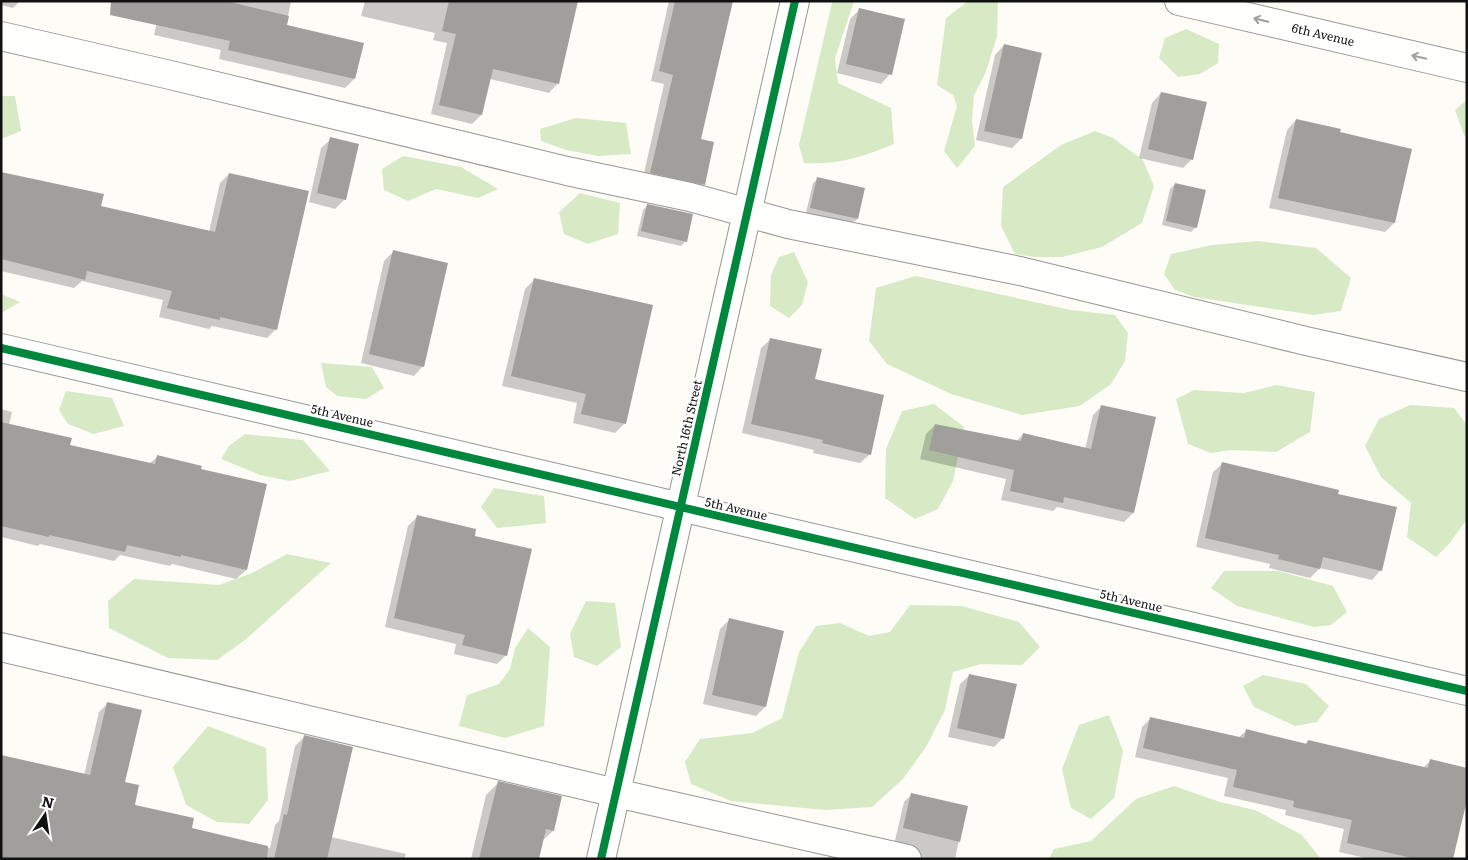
<svg xmlns="http://www.w3.org/2000/svg" width="1468" height="860" font-family="Literata,serif">
  <rect width="100%" height="100%" fill="#fdfcf7"/>
  <path fill="#d8eac5" d="M 834,1 L 854,1 L 835,58 L 838,83 L 891,108 L 894,144 C 862,157 839,165 804,163 L 799,145 L 832,3 Z
    M 968,1 L 998,1 L 997,37 L 985,74 L 974,95 L 972,121 L 975,146 L 957,168 L 944,151 L 957,106 L 953,95 L 937,85 L 946,18 Z
    M 1186,29 L 1219,44 L 1218,63 L 1200,74 L 1178,77 L 1159,58 L 1165,38 Z
    M 1,96 L 15,96 L 21,131 L 1,139 Z
    M 1467,100 L 1467,137 L 1464,135 L 1455,110 Z
    M 576,118 L 626,123 L 631,154 L 598,156 L 566,150 L 541,141 L 540,129 Z
    M 1095,131 L 1113,138 L 1143,160 L 1154,186 L 1142,223 L 1102,247 L 1062,257 L 1035,257 L 1015,254 L 1001,226 L 1003,187 L 1061,145 Z
    M 403,156 L 461,167 L 498,189 L 478,198 L 436,189 L 408,201 L 384,190 L 382,169 Z
    M 580,193 L 620,203 L 618,234 L 588,244 L 564,234 L 559,212 Z
    M 1258,241 L 1316,248 L 1351,278 L 1341,311 L 1314,315 L 1194,297 L 1175,290 L 1164,274 L 1171,254 L 1212,245 Z
    M 794,252 L 808,282 L 802,305 L 789,318 L 770,306 L 771,275 L 779,257 Z
    M 916,276 L 1071,310 L 1115,315 L 1128,333 L 1125,361 L 1111,384 L 1080,406 L 1022,415 L 951,394 L 887,364 L 869,341 L 876,288 Z
    M 1,294 L 20,302 L 1,313 Z
    M 321,363 L 372,367 L 384,388 L 366,399 L 337,396 L 326,387 Z
    M 1276,385 L 1315,392 L 1310,432 L 1276,452 L 1231,450 L 1211,453 L 1188,444 L 1176,399 L 1194,390 L 1244,393 Z
    M 66,391 L 112,398 L 124,426 L 94,434 L 68,424 L 59,410 Z
    M 934,404 L 964,427 L 953,481 L 938,509 L 915,519 L 885,498 L 886,449 L 902,411 Z
    M 1410,405 L 1454,408 L 1467,425 L 1467,519 L 1449,544 L 1436,557 L 1407,537 L 1411,503 L 1381,477 L 1365,446 L 1379,419 Z
    M 245,434 L 303,440 L 330,471 L 290,481 L 260,475 L 221,459 L 229,446 Z
    M 494,488 L 544,496 L 546,523 L 497,528 L 481,507 Z
    M 287,554 L 331,563 L 245,640 L 217,660 L 168,658 L 109,628 L 108,601 L 134,579 L 219,585 L 252,573 Z
    M 1224,571 L 1278,571 L 1333,586 L 1347,612 L 1331,625 L 1314,627 L 1237,606 L 1211,588 Z
    M 586,601 L 615,603 L 621,647 L 597,666 L 574,657 L 570,634 Z
    M 910,605 L 962,606 L 1019,622 L 1040,647 L 1022,665 L 981,664 L 953,672 L 945,710 L 926,747 L 903,779 L 872,807 L 825,810 L 731,801 L 691,784 L 685,762 L 700,739 L 752,733 L 782,718 L 799,652 L 816,626 L 840,623 L 869,636 L 890,632 Z
    M 528,628 L 550,647 L 544,726 L 505,738 L 459,726 L 467,695 L 499,684 L 510,669 L 515,648 Z
    M 1263,675 L 1306,684 L 1329,706 L 1317,722 L 1295,726 L 1254,707 L 1243,686 Z
    M 1109,715 L 1123,751 L 1114,798 L 1091,819 L 1071,808 L 1062,769 L 1079,725 Z
    M 208,726 L 266,748 L 268,800 L 249,824 L 217,822 L 186,805 L 173,767 Z
    M 1174,786 L 1220,802 L 1255,810 L 1302,835 L 1321,859 L 1049,859 L 1054,849 L 1091,841 L 1136,799 Z"/>
  <path fill="#0003" d="M 1,1 L 20,1 L 13,8 L 1,5 Z
    M 162,1 L 291,1 L 286,26 L 354,79 L 345,88 L 219,59 L 221,50 L 154,35 Z
    M 365,1 L 577,1 L 558,83 L 549,93 L 490,79 L 481,115 L 472,124 L 431,114 L 447,43 L 433,40 L 435,33 L 361,16 Z
    M 669,1 L 716,1 L 700,140 L 703,184 L 694,194 L 642,182 L 664,84 L 651,81 Z
    M 859,10 L 890,74 L 881,84 L 837,73 L 850,19 Z
    M 1004,45 L 1021,139 L 1012,148 L 976,140 L 995,55 Z
    M 1161,93 L 1192,159 L 1183,168 L 1139,158 L 1152,103 Z
    M 1296,120 L 1339,133 L 1410,149 L 1394,223 L 1385,232 L 1269,208 L 1287,130 Z
    M 331,139 L 345,199 L 335,209 L 309,202 L 321,148 Z
    M 1,173 L 100,207 L 209,232 L 220,183 L 229,174 L 276,329 L 267,338 L 212,326 L 209,329 L 159,317 L 163,300 L 82,281 L 74,288 L 1,271 Z
    M 818,179 L 857,219 L 852,223 L 806,213 L 813,183 Z
    M 1175,184 L 1196,227 L 1191,232 L 1162,225 L 1170,189 Z
    M 648,205 L 686,241 L 681,246 L 637,236 L 643,210 Z
    M 394,251 L 423,366 L 414,376 L 361,363 L 384,261 Z
    M 534,280 L 625,423 L 615,433 L 573,423 L 577,403 L 502,386 L 525,289 Z
    M 771,339 L 814,380 L 870,454 L 860,463 L 813,453 L 814,450 L 742,433 L 761,348 Z
    M 1102,406 L 1154,418 L 1133,513 L 1124,522 L 1057,507 L 1053,511 L 1001,500 L 1006,479 L 920,459 L 926,434 L 935,425 L 1016,442 L 1023,434 L 1085,449 L 1093,415 Z
    M 1,409 L 12,412 L 9,425 L 69,446 L 149,464 L 157,457 L 200,470 L 246,570 L 236,579 L 172,564 L 170,566 L 120,555 L 114,561 L 40,544 L 38,546 L 1,537 Z
    M 1223,463 L 1336,495 L 1381,570 L 1372,580 L 1320,568 L 1310,578 L 1269,568 L 1270,564 L 1196,547 L 1213,472 Z
    M 417,517 L 473,536 L 506,655 L 497,664 L 454,654 L 456,644 L 385,627 L 408,526 Z
    M 730,619 L 782,632 L 765,707 L 756,716 L 703,704 L 720,629 Z
    M 970,675 L 1003,738 L 994,747 L 948,737 L 960,684 Z
    M 108,703 L 123,783 L 133,806 L 190,829 L 270,848 L 275,825 L 279,821 L 295,746 L 304,737 L 331,837 L 406,854 L 404,859 L 1,859 L 84,775 L 99,712 Z
    M 1151,718 L 1238,738 L 1246,731 L 1305,744 L 1308,741 L 1423,768 L 1430,761 L 1452,859 L 1370,859 L 1339,852 L 1344,829 L 1285,815 L 1286,810 L 1224,796 L 1228,778 L 1135,757 L 1142,727 Z
    M 499,782 L 553,831 L 542,841 L 538,859 L 471,859 L 486,795 Z
    M 912,794 L 966,807 L 955,859 L 912,859 L 893,849 L 904,802 Z"/>
  <path fill="#a19f9c" d="M 111,1 L 226,1 L 289,16 L 287,25 L 364,43 L 355,79 L 228,50 L 230,41 L 110,15 Z
    M 449,1 L 578,1 L 559,84 L 493,69 L 482,115 L 439,105 L 456,34 L 442,31 Z
    M 675,1 L 733,1 L 701,139 L 714,142 L 705,185 L 650,173 L 673,75 L 659,71 Z
    M 859,8 L 905,19 L 892,75 L 846,64 Z
    M 1004,44 L 1042,53 L 1022,139 L 984,131 Z
    M 1161,92 L 1207,102 L 1193,160 L 1148,149 Z
    M 1296,119 L 1341,129 L 1340,132 L 1412,149 L 1395,223 L 1278,198 Z
    M 330,137 L 359,144 L 346,200 L 317,193 Z
    M 1,172 L 104,194 L 101,206 L 215,232 L 229,173 L 309,191 L 277,330 L 220,317 L 220,320 L 167,308 L 172,291 L 87,271 L 85,280 L 1,259 Z
    M 817,177 L 865,188 L 858,219 L 810,208 Z
    M 1175,183 L 1206,190 L 1197,228 L 1166,221 Z
    M 647,204 L 693,214 L 687,242 L 641,231 Z
    M 393,250 L 448,263 L 424,367 L 369,354 Z
    M 534,278 L 653,305 L 626,424 L 581,414 L 586,394 L 511,376 Z
    M 770,338 L 822,349 L 815,379 L 884,395 L 871,455 L 822,443 L 823,440 L 751,424 Z
    M 1101,405 L 1156,417 L 1134,513 L 1064,497 L 1063,503 L 1010,491 L 1014,470 L 929,450 L 935,424 L 1021,441 L 1023,433 L 1091,449 Z
    M 1,422 L 72,438 L 70,445 L 155,464 L 157,455 L 202,466 L 201,469 L 267,484 L 247,570 L 181,555 L 181,557 L 127,545 L 125,552 L 49,535 L 49,537 L 1,526 Z
    M 1222,462 L 1339,490 L 1338,494 L 1397,507 L 1382,571 L 1323,557 L 1320,569 L 1278,559 L 1279,555 L 1205,538 Z
    M 417,515 L 476,529 L 475,536 L 532,549 L 507,656 L 462,645 L 465,635 L 394,618 Z
    M 729,618 L 784,631 L 766,707 L 712,695 Z
    M 969,674 L 1017,684 L 1004,739 L 957,728 Z
    M 107,702 L 142,710 L 125,782 L 139,785 L 135,805 L 194,818 L 192,828 L 268,846 L 267,859 L 1,859 L 1,755 L 90,775 Z
    M 1150,717 L 1244,738 L 1246,729 L 1307,744 L 1308,740 L 1428,768 L 1430,759 L 1467,768 L 1467,800 L 1453,859 L 1416,859 L 1347,843 L 1352,820 L 1293,807 L 1294,801 L 1233,787 L 1237,770 L 1143,748 Z
    M 304,735 L 353,747 L 327,859 L 274,859 L 284,814 L 287,815 Z
    M 498,781 L 562,796 L 554,831 L 546,829 L 539,859 L 479,859 Z
    M 911,793 L 968,806 L 960,842 L 903,828 Z"/>
  <g fill="none" stroke-linecap="round" stroke-linejoin="round">
    <defs>
      <path id="minor" d="M 1179,1 L 1467,68
        M 1,36 L 166,74 L 567,171 L 690,197 L 788,224 L 1020,271 L 1306,341 L 1467,377
        M 1,348 L 1467,691
        M 1,647 L 616,793 L 907,859
        M 601,859 L 795,1"/>
    </defs>
    <use href="#minor" stroke="#979795" stroke-width="30"/>
    <use href="#minor" stroke="#fffffe" stroke-width="28"/>
    <defs>
      <path id="cycleway" d="M 1,348 L 1467,691
        M 601,859 L 795,1"/>
    </defs>
    <use href="#cycleway" stroke="#fff" stroke-width="11"/>
    <use href="#cycleway" stroke="#00873e" stroke-width="8"/>
  </g>
  <defs><path id="oneway-shaft" d="M-6 0H5M1.5-3L5.5 0L1.5 3" fill="none" stroke-width="1.6" stroke-linecap="round" stroke-linejoin="round" transform="scale(1.25)"/></defs>
  <g stroke="#a0a09f">
    <use href="#oneway-shaft" transform="translate(1261 20) rotate(-167)"/>
    <use href="#oneway-shaft" transform="translate(1419 57) rotate(-167)"/>
  </g>
  <g text-anchor="middle" stroke-width="5" stroke-linejoin="round" paint-order="stroke">
    <g font-size="12" fill="#111" stroke="#fff">
      <text transform="translate(1323 35) rotate(13)" y="4">6th Avenue</text>
      <text transform="translate(342 416) rotate(13)" y="4">5th Avenue</text>
      <text transform="translate(687 428) rotate(-77)" y="4">North 16th Street</text>
      <text transform="translate(736 509) rotate(13)" y="4">5th Avenue</text>
      <text transform="translate(1131 601) rotate(13)" y="4">5th Avenue</text>
    </g>
  </g>
  <rect width="1468" height="860" fill="none" stroke="#111111" stroke-width="5"/>
  <g transform="translate(45 815) rotate(13)" stroke="#ffffff" stroke-width="4" paint-order="stroke">
  <path d="M0-4L9 19L0 12L-9 19Z" fill="#111111"/>
  <text y="-8" font-size="14" font-weight="bold" text-anchor="middle" fill="#111111">N</text>
  </g>
</svg>
